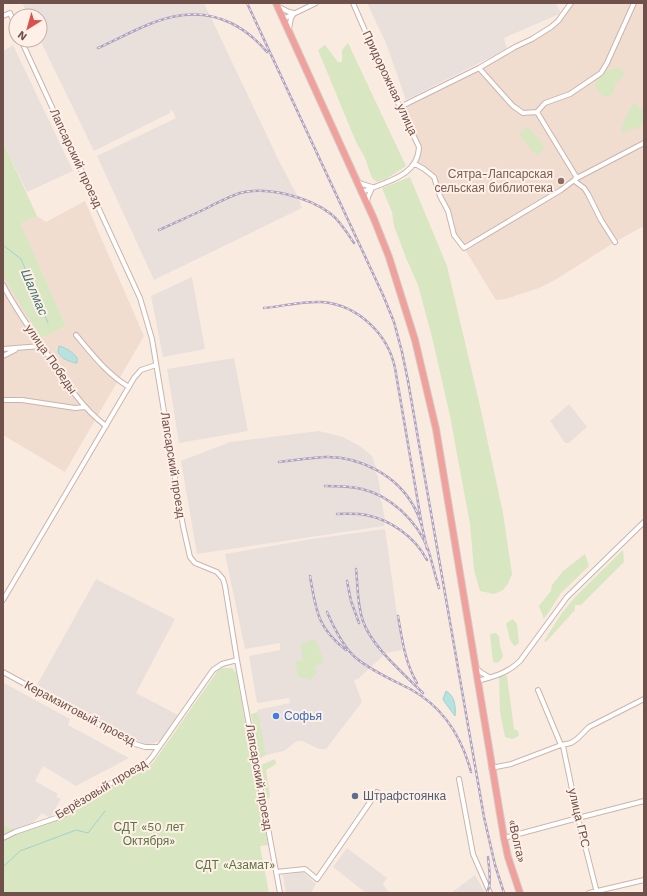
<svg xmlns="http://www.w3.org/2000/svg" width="647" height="896" font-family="'Work Sans',sans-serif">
  <rect width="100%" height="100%" fill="#faebe1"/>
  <path fill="#f1dcd0" d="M 571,3 L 644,3 L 644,226 L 615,242 L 555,280 L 539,288 L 506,299 L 496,300 L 464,248 L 454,235 L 451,223 L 434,177 L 415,164 L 419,147 L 400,107 L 479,68 L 551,27 Z
    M 85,201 L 144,336 L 65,472 L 3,435 L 3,276 L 41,338 L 66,326 L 21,224 L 37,216 L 46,222 Z"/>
  <path fill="#e9e0dc" d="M 22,3 L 204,3 L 279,161 L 298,197 L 302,208 L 154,280 L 97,156 L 176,118 L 172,110 L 170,111 L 170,113 L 94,151 L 40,40 L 40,16 L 29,16 Z
    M 367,3 L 556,3 L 560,11 L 559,14 L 504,38 L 507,49 L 406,100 L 386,43 Z
    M 13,45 L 73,171 L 27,192 L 3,142 L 3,48 L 5,50 Z
    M 192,277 L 205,349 L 163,357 L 151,296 Z
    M 234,358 L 248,431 L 179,443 L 167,369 Z
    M 569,404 L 587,427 L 569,443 L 565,443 L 550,421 Z
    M 319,431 L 343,437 L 360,446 L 372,456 L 376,467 L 375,472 L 378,476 L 381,495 L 380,499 L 382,503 L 385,520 L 384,526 L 197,554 L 181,461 L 230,442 Z
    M 385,529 L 402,650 L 386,653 L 358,679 L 354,680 L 362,702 L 326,749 L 319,749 L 302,741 L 297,741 L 284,751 L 266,755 L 257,710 L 290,703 L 289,698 L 257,703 L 249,656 L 280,650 L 280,643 L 245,649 L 225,554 L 312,539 Z
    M 96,579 L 175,619 L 136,693 L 178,715 L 161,740 L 154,743 L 145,745 L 37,685 Z
    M 4,683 L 70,719 L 68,725 L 129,758 L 76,786 L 43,766 L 35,781 L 58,794 L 56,797 L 61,799 L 50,818 L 42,813 L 33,823 L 14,830 L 3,824 L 3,685 Z
    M 347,848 L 387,878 L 383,884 L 389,893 L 366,893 L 333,867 Z
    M 303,872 L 316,884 L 311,893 L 286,893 L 283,875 Z
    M 475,875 L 484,891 L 487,893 L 451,893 Z"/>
  <path fill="#d8e6c1" d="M 348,43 L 406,166 L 386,179 L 377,182 L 372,178 L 365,158 L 356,142 L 318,50 L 325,45 L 338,62 L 342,62 L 342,50 Z
    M 617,68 L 622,70 L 624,73 L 623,77 L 615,84 C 616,91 613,94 608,97 C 590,93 593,77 608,70 C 610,69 614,69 617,68 Z
    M 635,103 L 644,111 L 644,122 L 640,127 L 637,129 L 630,129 L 623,134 L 621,131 L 625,118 L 633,104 Z
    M 526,128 L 530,129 L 544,146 L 543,150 L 537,154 L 534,153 L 520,136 L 520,133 Z
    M 3,142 L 37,216 L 21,224 L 66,326 L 41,338 L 3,276 Z
    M 410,177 L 447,266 L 480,406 L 503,513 L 512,574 L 508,584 L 503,590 L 494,594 L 480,591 L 474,570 L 470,524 L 450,416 L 432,337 L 418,285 L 406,258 L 394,226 L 392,212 L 382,188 Z
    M 623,550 L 624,562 L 581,605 L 575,605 L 575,610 L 546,642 L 544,641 L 562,613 L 575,597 Z
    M 585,554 L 589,566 L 561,593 L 544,619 L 539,606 L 551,591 L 552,585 L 563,571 Z
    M 513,619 L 517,624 L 519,643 L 515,646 C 508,642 509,631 506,624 L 508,622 Z
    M 496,633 L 499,636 L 500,646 L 503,656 L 500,661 L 496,663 L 493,662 L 490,634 Z
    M 316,639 L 324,663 L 315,666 L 317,673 L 311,680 L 298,677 L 295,662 L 303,660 L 300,644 Z
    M 222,668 L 232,668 L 236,673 L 268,845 L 260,846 L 269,893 L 3,893 L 3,824 L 14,830 L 16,834 L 64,817 L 83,806 L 100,791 L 128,779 L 153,763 L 219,669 Z
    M 503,675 L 507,676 L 514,729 L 518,731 L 519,736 L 512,739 L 505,737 L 500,712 L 499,677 Z
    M 258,712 L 266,755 L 259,759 L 251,714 Z
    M 275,759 L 276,764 L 266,770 L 270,796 L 267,800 L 261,765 Z"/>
  <path fill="#b8e2df" stroke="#9fd3d0" d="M 59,346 C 66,348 73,352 77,358 L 77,363 L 76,363 C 68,361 62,359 58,352 Z
    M 446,691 C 455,696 456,707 455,716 L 444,701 L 443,699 Z"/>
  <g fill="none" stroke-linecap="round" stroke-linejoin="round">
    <path stroke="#9fd3d0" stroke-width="1" d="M 3,245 L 21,259 L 48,323
      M 3,867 L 20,851 L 76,830 L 88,833 L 105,811"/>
    <defs>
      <path id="minor" d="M 353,3 L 380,65 L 419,147 C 418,177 384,182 362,192
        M 279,7 L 289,12 L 294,13
        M 3,16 L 10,13 L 16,27
        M 283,19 L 316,3
        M 289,29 L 291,18 L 293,15
        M 21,40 L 140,298 L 152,339 L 183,526 L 190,557 L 195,563 L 217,572 L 223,579 L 225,586 L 237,660 L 280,893
        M 479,68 L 513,106 L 523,113 L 537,112 L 577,178
        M 400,107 L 479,68 L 515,47 L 532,39 L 551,27 L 558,21 L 571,3
        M 537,112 L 545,103 L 570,94 L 601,73 L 607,63 L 634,3
        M 415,164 L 424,169 L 434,177 L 440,196 L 448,211 L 454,235 L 464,248 L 561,190 L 577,178 L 644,143
        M 575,179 L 576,182 L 584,188 L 588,194 L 601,220 L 615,242
        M 358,182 L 362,184 L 372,187
        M 367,202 L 368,197 L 372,188
        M 3,285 C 16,310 32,332 48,355 C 65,381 81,407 106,426
        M 76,335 C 92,354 107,374 129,387
        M 3,349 L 41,346
        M 3,356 L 15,350
        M 3,400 L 22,400 L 75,408 L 85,407
        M 3,600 L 134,378 L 141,370 L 156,365
        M 477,669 L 482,673 L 489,677
        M 3,672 L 135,744 L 145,747 L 159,747
        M 477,681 C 493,677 508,673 520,661 L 567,597 L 644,522
        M 538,690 L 561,745
        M 563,746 L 578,818 L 597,893
        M 491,768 L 511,764 L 561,745 L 571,743 L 577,739 L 589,727 L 644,699
        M 459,779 L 473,854 L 490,893
        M 3,838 L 15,832 L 62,816 L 96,791 L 144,766 L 152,757 L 213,670 L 222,664 L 237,660
        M 504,838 L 578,818 L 644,801
        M 276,872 L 305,869 L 317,879 L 377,792
        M 589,893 L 644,880"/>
      <path id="highway" d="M 276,3 L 374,219 L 389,257 L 415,340 L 436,429 L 504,838 L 508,857 L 520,893"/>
    </defs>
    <use href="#minor" stroke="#ccb4ac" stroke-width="6"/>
    <use href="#highway" stroke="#d4cac9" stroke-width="8"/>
    <use href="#minor" stroke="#fff" stroke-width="4"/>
    <use href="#highway" stroke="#f0a19c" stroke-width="6"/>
    <defs>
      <path id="rail" d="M 247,3 L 383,295 L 394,322 L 402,352 L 408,381 L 484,817 L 495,865 L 504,893
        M 98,48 C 142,28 183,0 231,23 C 245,30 257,40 267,52
        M 159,230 C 176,222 193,215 209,207 C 219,202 230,196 240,193 C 267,186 309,197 331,214 C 341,222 347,233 354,243
        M 264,308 C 283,306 303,301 322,302 C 358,305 388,334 395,368 L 422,526
        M 279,462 C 294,460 309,458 325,457 C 359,456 396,475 413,505 C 421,518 424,534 427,549
        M 325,486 C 337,486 350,486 362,489 C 391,496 417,521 428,549 C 432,562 435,575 439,588
        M 337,514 C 347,514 356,513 366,515 C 391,520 415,537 427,560
        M 356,569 C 358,586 357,605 363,621 C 371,646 404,674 423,693
        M 310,576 C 316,610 317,628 346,650
        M 347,581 L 351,601 L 359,623
        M 327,612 C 334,628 343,647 356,658 C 373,672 393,680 412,690 C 444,708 462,738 471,772
        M 398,616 C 402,639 405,663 417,683
        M 487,893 C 492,882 489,869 488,857"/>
    </defs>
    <use href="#rail" stroke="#aca2c2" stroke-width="2.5"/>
    <use href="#rail" stroke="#fef0e7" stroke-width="1" stroke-dasharray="3" stroke-linecap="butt"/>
  </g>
  <circle fill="#8d6e63" stroke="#fef0e7" stroke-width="1.5" cx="561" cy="181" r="4"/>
  <circle fill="#3f7fe0" stroke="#fef0e7" stroke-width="1.5" cx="276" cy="716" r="4"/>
  <circle fill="#5c6f8a" stroke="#fef0e7" stroke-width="1.5" cx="355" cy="796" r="4"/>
  <g text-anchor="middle" stroke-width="4" stroke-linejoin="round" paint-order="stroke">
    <g font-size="12" fill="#6f504a" stroke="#fef0e7">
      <text transform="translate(390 83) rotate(65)" y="4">Придорожная улица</text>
      <text transform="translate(76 158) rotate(65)" y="4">Лапсарский проезд</text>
      <text transform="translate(51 359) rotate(55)" y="4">улица Победы</text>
      <text transform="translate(173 465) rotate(81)" y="4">Лапсарский проезд</text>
      <text transform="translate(80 713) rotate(28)" y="4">Керамзитовый проезд</text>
      <text transform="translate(259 777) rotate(80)" y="4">Лапсарский проезд</text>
      <text transform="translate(101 789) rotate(-31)" y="4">Берёзовый проезд</text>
      <text transform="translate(579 818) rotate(77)" y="4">улица ГРС</text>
      <text transform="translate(517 841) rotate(77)" y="4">«Волга»</text>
    </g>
    <g font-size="12" fill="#785e54" stroke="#fef0e7" text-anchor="end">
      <text x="553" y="178">Сятра-Лапсарская<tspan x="553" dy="14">сельская библиотека</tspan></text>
    </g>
    <g font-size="12" fill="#366cbe" stroke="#fef0e7" text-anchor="start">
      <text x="284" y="720">Софья</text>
    </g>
    <g font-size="12" fill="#4e5e75" stroke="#fef0e7" text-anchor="start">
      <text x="363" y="800">Штрафстоянка</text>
    </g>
    <g font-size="12" fill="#5c7443" stroke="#fef0e7">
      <text x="149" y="831">СДТ «50 лет<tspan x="149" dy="14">Октября»</tspan></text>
      <text x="235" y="869">СДТ «Азамат»</text>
    </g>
    <g font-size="13" font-style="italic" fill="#407472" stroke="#fef0e7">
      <text transform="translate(35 292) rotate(67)" y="5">Шалмас</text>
    </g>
  </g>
  <rect width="647" height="896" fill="none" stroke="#6f504a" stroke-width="8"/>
  <g transform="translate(28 28) rotate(217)"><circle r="19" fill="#fef0e7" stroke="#c5b0a8"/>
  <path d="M0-3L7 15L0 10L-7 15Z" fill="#dc514e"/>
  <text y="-6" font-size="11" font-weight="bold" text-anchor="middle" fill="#6f504a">N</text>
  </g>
</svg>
